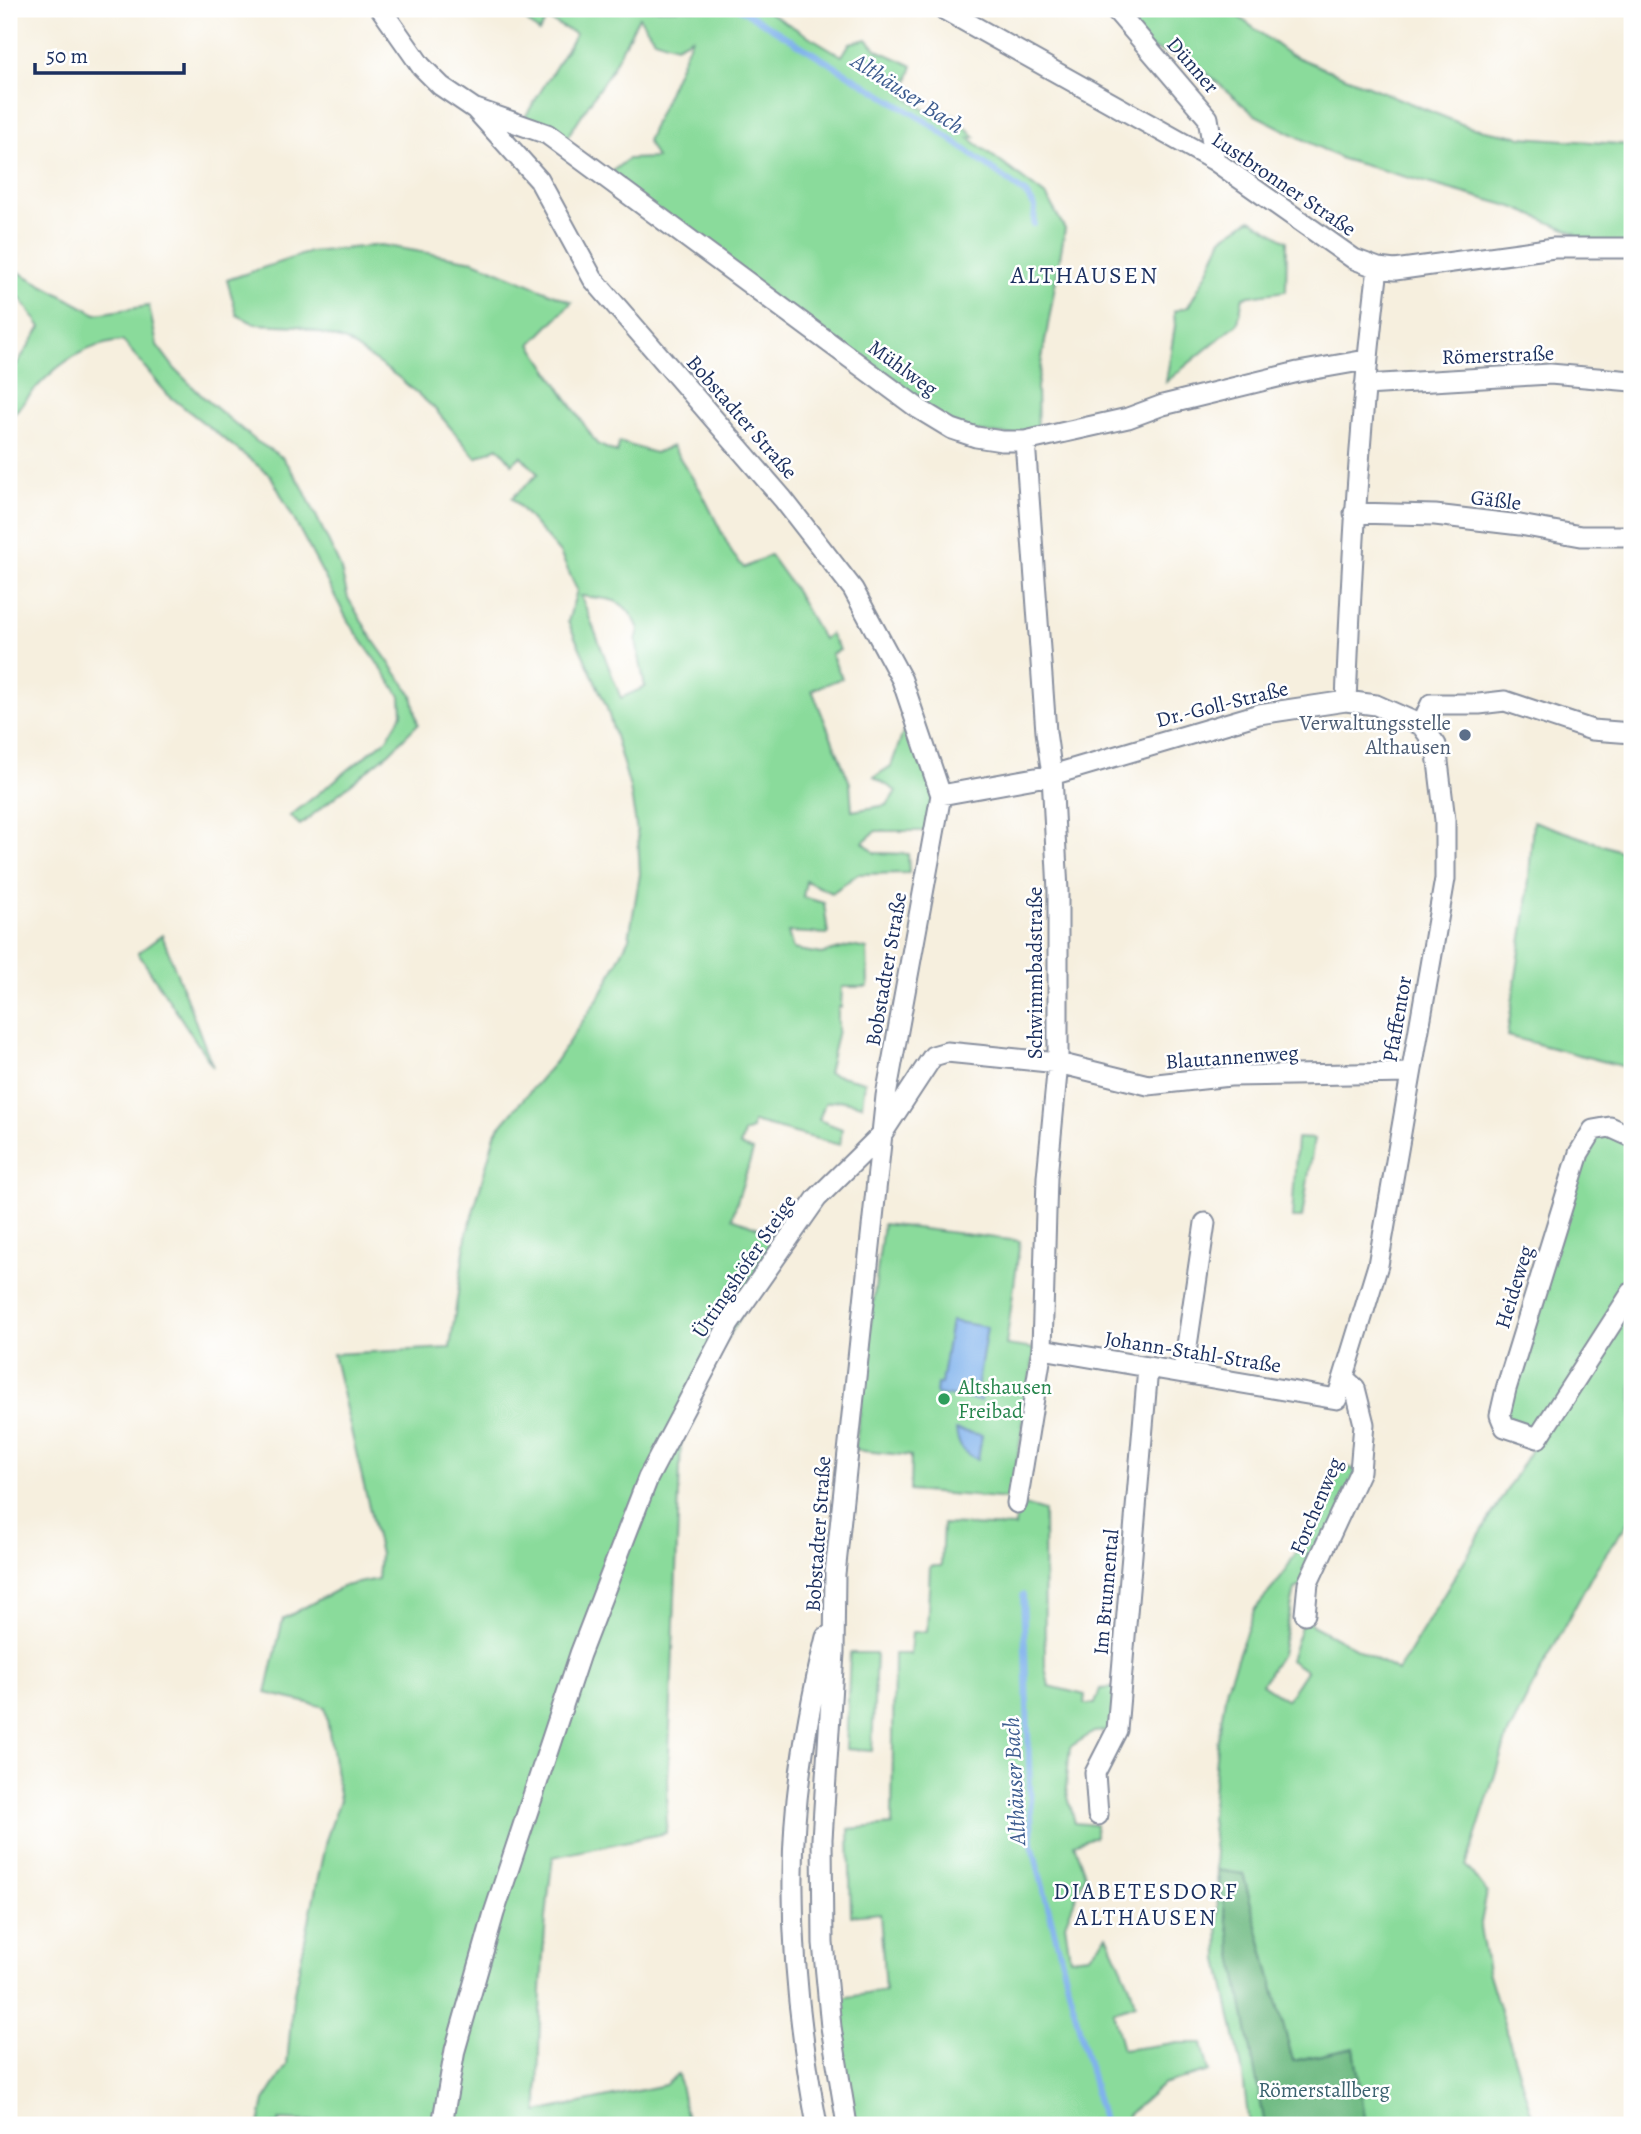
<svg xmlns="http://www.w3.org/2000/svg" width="1641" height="2134" font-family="Alegreya,serif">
  <rect width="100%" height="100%" fill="#fff"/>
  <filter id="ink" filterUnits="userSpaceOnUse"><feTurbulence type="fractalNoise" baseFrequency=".0143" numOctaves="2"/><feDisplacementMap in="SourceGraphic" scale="14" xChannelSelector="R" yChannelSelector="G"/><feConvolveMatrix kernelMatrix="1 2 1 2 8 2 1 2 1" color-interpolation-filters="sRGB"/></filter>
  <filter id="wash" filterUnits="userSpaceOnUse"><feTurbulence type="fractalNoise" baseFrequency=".00686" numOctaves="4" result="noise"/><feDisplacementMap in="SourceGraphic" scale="28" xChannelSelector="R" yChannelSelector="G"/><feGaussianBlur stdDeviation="1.57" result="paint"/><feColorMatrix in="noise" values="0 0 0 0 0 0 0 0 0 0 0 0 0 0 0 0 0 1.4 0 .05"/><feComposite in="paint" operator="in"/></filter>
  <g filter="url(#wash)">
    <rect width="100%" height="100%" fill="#f6efde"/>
    <path fill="#8adb9b" stroke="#52857c" stroke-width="2" fill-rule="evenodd" d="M 513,9 L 763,9 L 842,56 L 850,43 L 867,39 L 877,50 L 913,66 L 903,95 L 936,117 L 954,115 L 975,137 L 969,138 L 1047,197 L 1065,229 L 1037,387 L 1038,438 L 952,429 L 605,177 L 628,159 L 656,158 L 647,141 L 692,38 L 676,46 L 654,39 L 639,17 L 611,70 L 562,145 L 520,125 L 576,34 L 547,19 L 539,32 Z
      M 1115,9 L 1150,9 L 1158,16 L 1165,9 L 1228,9 L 1289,54 L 1469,127 L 1522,137 L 1632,145 L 1632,257 L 1554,248 L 1575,233 L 1513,207 L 1342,159 L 1255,115 L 1193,62 L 1147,47 Z
      M 1251,219 L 1287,241 L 1286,291 L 1243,297 L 1238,323 L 1166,382 L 1175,326 L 1174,311 L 1188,307 L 1207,273 L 1222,238 Z
      M 381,245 L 474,261 L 572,302 L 531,344 L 597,444 L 617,453 L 619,442 L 655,453 L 672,446 L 701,491 L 732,553 L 744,568 L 770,555 L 793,587 L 823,639 L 830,634 L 840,650 L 831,654 L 842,678 L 812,690 L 850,783 L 852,811 L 887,805 L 896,791 L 874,777 L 891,766 L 904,730 L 917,724 L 941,795 L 934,831 L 876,831 L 863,842 L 875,853 L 908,854 L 909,873 L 858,874 L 832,893 L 806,881 L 803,897 L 824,903 L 828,934 L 788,932 L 793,949 L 821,954 L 851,946 L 867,949 L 868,987 L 842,987 L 841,1007 L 838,1007 L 838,1030 L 828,1073 L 865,1082 L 862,1105 L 839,1100 L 825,1103 L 819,1120 L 842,1129 L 840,1145 L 753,1122 L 752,1130 L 744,1133 L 740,1146 L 753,1151 L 732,1218 L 764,1230 L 785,1243 L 682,1414 L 666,1833 L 553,1857 C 541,1942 539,2026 538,2112 L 665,2085 L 678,2074 L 688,2125 L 396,2125 L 279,2120 L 278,2125 L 259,2125 L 264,2101 L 287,2065 L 293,1997 L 326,1840 L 340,1800 L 325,1707 L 266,1693 L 283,1619 L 344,1586 L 378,1579 L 380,1554 L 333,1354 L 450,1348 L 466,1237 L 496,1131 L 555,1062 L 603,991 L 629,938 L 640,874 L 638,838 L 630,788 L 606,705 L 568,622 L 577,590 L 560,553 L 512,498 L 538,474 L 521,456 L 512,464 L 498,447 L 476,458 L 434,408 L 398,377 L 346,341 L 298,326 L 255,324 L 237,315 L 227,280 L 310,252 ZM 581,596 C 613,600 625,597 639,629 L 636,641 L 645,687 L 621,698 Z
      M 9,267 L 96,314 L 149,306 L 157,345 L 175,369 L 202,396 L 256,441 L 282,457 L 302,486 L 340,566 L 348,598 L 373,640 L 412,695 L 418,724 L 389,753 L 300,825 L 290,816 L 387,739 L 402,714 L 401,697 L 348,621 L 271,476 L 167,394 L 123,341 C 70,345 40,382 9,420 L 9,376 L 41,327 L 20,298 L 9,291 Z
      M 1533,821 L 1632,855 L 1632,1069 L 1507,1036 L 1527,905 Z
      M 162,935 L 213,1067 L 138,953 Z
      M 1593,1130 L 1632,1137 L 1632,1516 L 1595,1570 L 1543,1666 L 1507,1737 L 1466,1866 L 1487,1892 L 1480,1928 L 1488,1971 L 1533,2119 L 1538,2125 L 1366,2125 L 1354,2048 L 1293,2061 L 1243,1874 L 1265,2125 L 1249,2125 L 1242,2069 L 1219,1960 L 1217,1870 L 1211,1818 L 1217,1744 L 1227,1686 L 1254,1610 L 1281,1578 L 1319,1513 L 1339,1465 L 1360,1471 L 1308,1583 L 1295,1589 L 1281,1654 L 1262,1684 L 1287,1700 L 1306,1671 L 1290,1660 L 1305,1614 L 1312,1625 L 1398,1671 L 1538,1438 L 1500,1415 Z
      M 1297,1138 L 1314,1139 L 1302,1218 L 1292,1218 Z
      M 883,1224 L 1020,1241 L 1006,1345 L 1035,1349 L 1011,1499 L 910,1491 L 911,1456 L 855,1450 Z
      M 1017,1503 L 1044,1511 L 1045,1667 L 1049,1686 L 1085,1695 L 1084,1704 L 1095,1704 L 1100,1689 L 1121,1687 L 1117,1730 L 1094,1732 L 1070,1747 L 1066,1789 L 1075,1823 L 1096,1825 L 1096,1836 L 1074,1844 L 1085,1874 L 1065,1924 L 1070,1958 L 1089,1956 L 1107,1935 L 1130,1986 L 1135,2004 L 1113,2012 L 1123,2050 L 1173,2043 L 1202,2043 L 1209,2071 L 1162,2085 L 1127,2116 L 1128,2125 L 847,2125 L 829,2000 L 885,1991 L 880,1913 L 851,1916 L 849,1829 L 892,1825 L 894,1654 L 910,1654 L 912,1632 L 927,1632 L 930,1566 L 941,1566 L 943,1524 L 1015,1527 Z
      M 850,1653 L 876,1653 L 872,1751 L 846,1749 Z"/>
    <path fill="#6fbb83" stroke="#457570" stroke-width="2" d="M 1217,1870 L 1243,1874 L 1293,2061 L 1354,2048 L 1366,2125 L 1265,2125 Z"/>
    <path fill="#80b2ec" stroke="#4e70a5" stroke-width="2" d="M 951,1321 L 987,1327 L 977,1389 L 983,1390 L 981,1401 L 936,1394 L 937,1384 L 941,1384 Z
      M 956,1430 L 982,1435 L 978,1459 C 963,1454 958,1446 956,1430 Z"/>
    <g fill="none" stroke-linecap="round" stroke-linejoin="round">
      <path stroke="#80b2ec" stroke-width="6" d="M 740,9 L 927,122 L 1026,194 L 1035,207 L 1034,224
        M 1023,1595 L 1032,1844 L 1104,2125"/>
    </g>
  </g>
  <g filter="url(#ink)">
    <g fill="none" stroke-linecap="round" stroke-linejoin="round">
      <defs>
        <path id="minor" d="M 381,9 L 421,66 L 441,86 L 475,109 L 539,180 L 593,279 L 783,499 L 853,589 L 902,680 L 941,795 L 886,1096 L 835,1574 L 834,1653 L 822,1839 L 823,1943 L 831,2027 L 847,2125
          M 943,9 L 1215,161 L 1354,259 L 1378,268 L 1395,270 L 1554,248 L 1632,248
          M 1115,9 L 1208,118 L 1215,161
          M 476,109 L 547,134 L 919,409 L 952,429 L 976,437 L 1002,441 L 1025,441 L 1128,418 L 1163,405 L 1298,372 L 1366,360
          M 1365,385 L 1550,374 L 1632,381
          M 1354,513 L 1435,515 L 1520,525 L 1581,536 L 1632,536
          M 1346,701 C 1352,556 1360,412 1378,268
          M 1421,725 L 1431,704 L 1479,704 L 1505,701 L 1592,730 L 1632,733
          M 941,795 L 1052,775 L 1259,714 L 1346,701 L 1376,705 L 1421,725 L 1436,745 L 1445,820 L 1445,879 L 1378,1265 L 1337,1399 L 1042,1349
          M 1632,1137 L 1610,1127 L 1593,1130 L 1579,1153 L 1506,1389 L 1500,1415 L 1505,1427 L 1538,1438 L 1632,1292
          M 1183,1373 L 1205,1223
          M 1017,1503 L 1042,1349 L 1047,1177 L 1058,1063 L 1058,891 L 1052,775 L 1046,732 L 1025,441
          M 1305,1614 L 1308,1583 L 1360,1471 L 1364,1424 L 1355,1388 L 1344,1378
          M 1098,1815 L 1095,1773 L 1117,1730 L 1148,1368
          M 442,2125 L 455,2050 L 494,1913 L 580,1654 L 648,1478 L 729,1324 L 817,1198 L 882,1134 L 933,1056 L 947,1052 L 1058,1063 L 1148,1085 L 1230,1076 L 1410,1073
          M 817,2125 C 802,2045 792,1957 793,1875 C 793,1795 807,1715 826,1637"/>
      </defs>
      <use href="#minor" stroke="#888f9e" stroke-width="23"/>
      <use href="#minor" stroke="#fff" stroke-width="19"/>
    </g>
  </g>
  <circle fill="#5c6f8a" stroke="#fff" stroke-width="2.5" cx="1465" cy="735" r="7"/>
  <circle fill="#2e9e5b" stroke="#fff" stroke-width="2.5" cx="944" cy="1399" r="7"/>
  <g text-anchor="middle" stroke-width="5" stroke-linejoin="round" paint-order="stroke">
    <g font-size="21" fill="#1b2f5e" stroke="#fff">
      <text transform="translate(1193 65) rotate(49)" y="7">Dünner</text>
      <text transform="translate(1284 184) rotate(34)" y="7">Lustbronner Straße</text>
      <text transform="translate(1498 355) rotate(-2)" y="7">Römerstraße</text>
      <text transform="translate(903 368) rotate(36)" y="7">Mühlweg</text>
      <text transform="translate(742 417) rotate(49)" y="7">Bobstadter Straße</text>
      <text transform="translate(1496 500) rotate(7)" y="7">Gäßle</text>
      <text transform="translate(1222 704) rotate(-14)" y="7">Dr.-Goll-Straße</text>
      <text transform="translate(886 969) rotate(-80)" y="7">Bobstadter Straße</text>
      <text transform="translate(1035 973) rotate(-90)" y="7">Schwimmbadstraße</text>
      <text transform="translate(1397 1019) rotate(-80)" y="7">Pfaffentor</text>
      <text transform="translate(1232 1057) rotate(-4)" y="7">Blautannenweg</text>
      <text transform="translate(744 1266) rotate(-56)" y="7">Üttingshöfer Steige</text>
      <text transform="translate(1514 1287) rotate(-73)" y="7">Heideweg</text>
      <text transform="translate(1193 1352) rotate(9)" y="7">Johann-Stahl-Straße</text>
      <text transform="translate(1316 1506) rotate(-67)" y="7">Forchenweg</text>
      <text transform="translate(818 1534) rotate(-86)" y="7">Bobstadter Straße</text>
      <text transform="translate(1106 1592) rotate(-85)" y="7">Im Brunnental</text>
    </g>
    <g font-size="21" fill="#4e5e75" stroke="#fff" text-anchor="end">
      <text x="1451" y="730">Verwaltungsstelle<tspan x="1451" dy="24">Althausen</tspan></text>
    </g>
    <g font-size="21" fill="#27864d" stroke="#fff" text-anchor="start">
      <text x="958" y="1394">Altshausen<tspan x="958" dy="24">Freibad</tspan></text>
    </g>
    <g font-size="21" fill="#3c6370" stroke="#fff">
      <text x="1324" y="2097">Römerstallberg</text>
    </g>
    <g font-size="23" font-style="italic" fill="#3e5d90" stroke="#fff">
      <text transform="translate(908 93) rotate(33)" y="8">Althäuser Bach</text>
      <text transform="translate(1014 1781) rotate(-93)" y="8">Althäuser Bach</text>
    </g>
    <g font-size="23" letter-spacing="2" fill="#1b2f5e" stroke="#fff">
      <text x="1146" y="1899">DIABETESDORF<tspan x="1146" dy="26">ALTHAUSEN</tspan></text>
    </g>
    <g font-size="24" letter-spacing="2" fill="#1b2f5e" stroke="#fff">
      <text x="1085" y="283">ALTHAUSEN</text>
    </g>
  </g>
  <rect width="1641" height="2134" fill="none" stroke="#fff" stroke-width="35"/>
  <path d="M35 63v10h149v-10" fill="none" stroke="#1b2f5e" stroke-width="3.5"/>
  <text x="46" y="63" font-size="21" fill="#1b2f5e" stroke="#ffffff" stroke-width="5" paint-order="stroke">50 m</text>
</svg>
